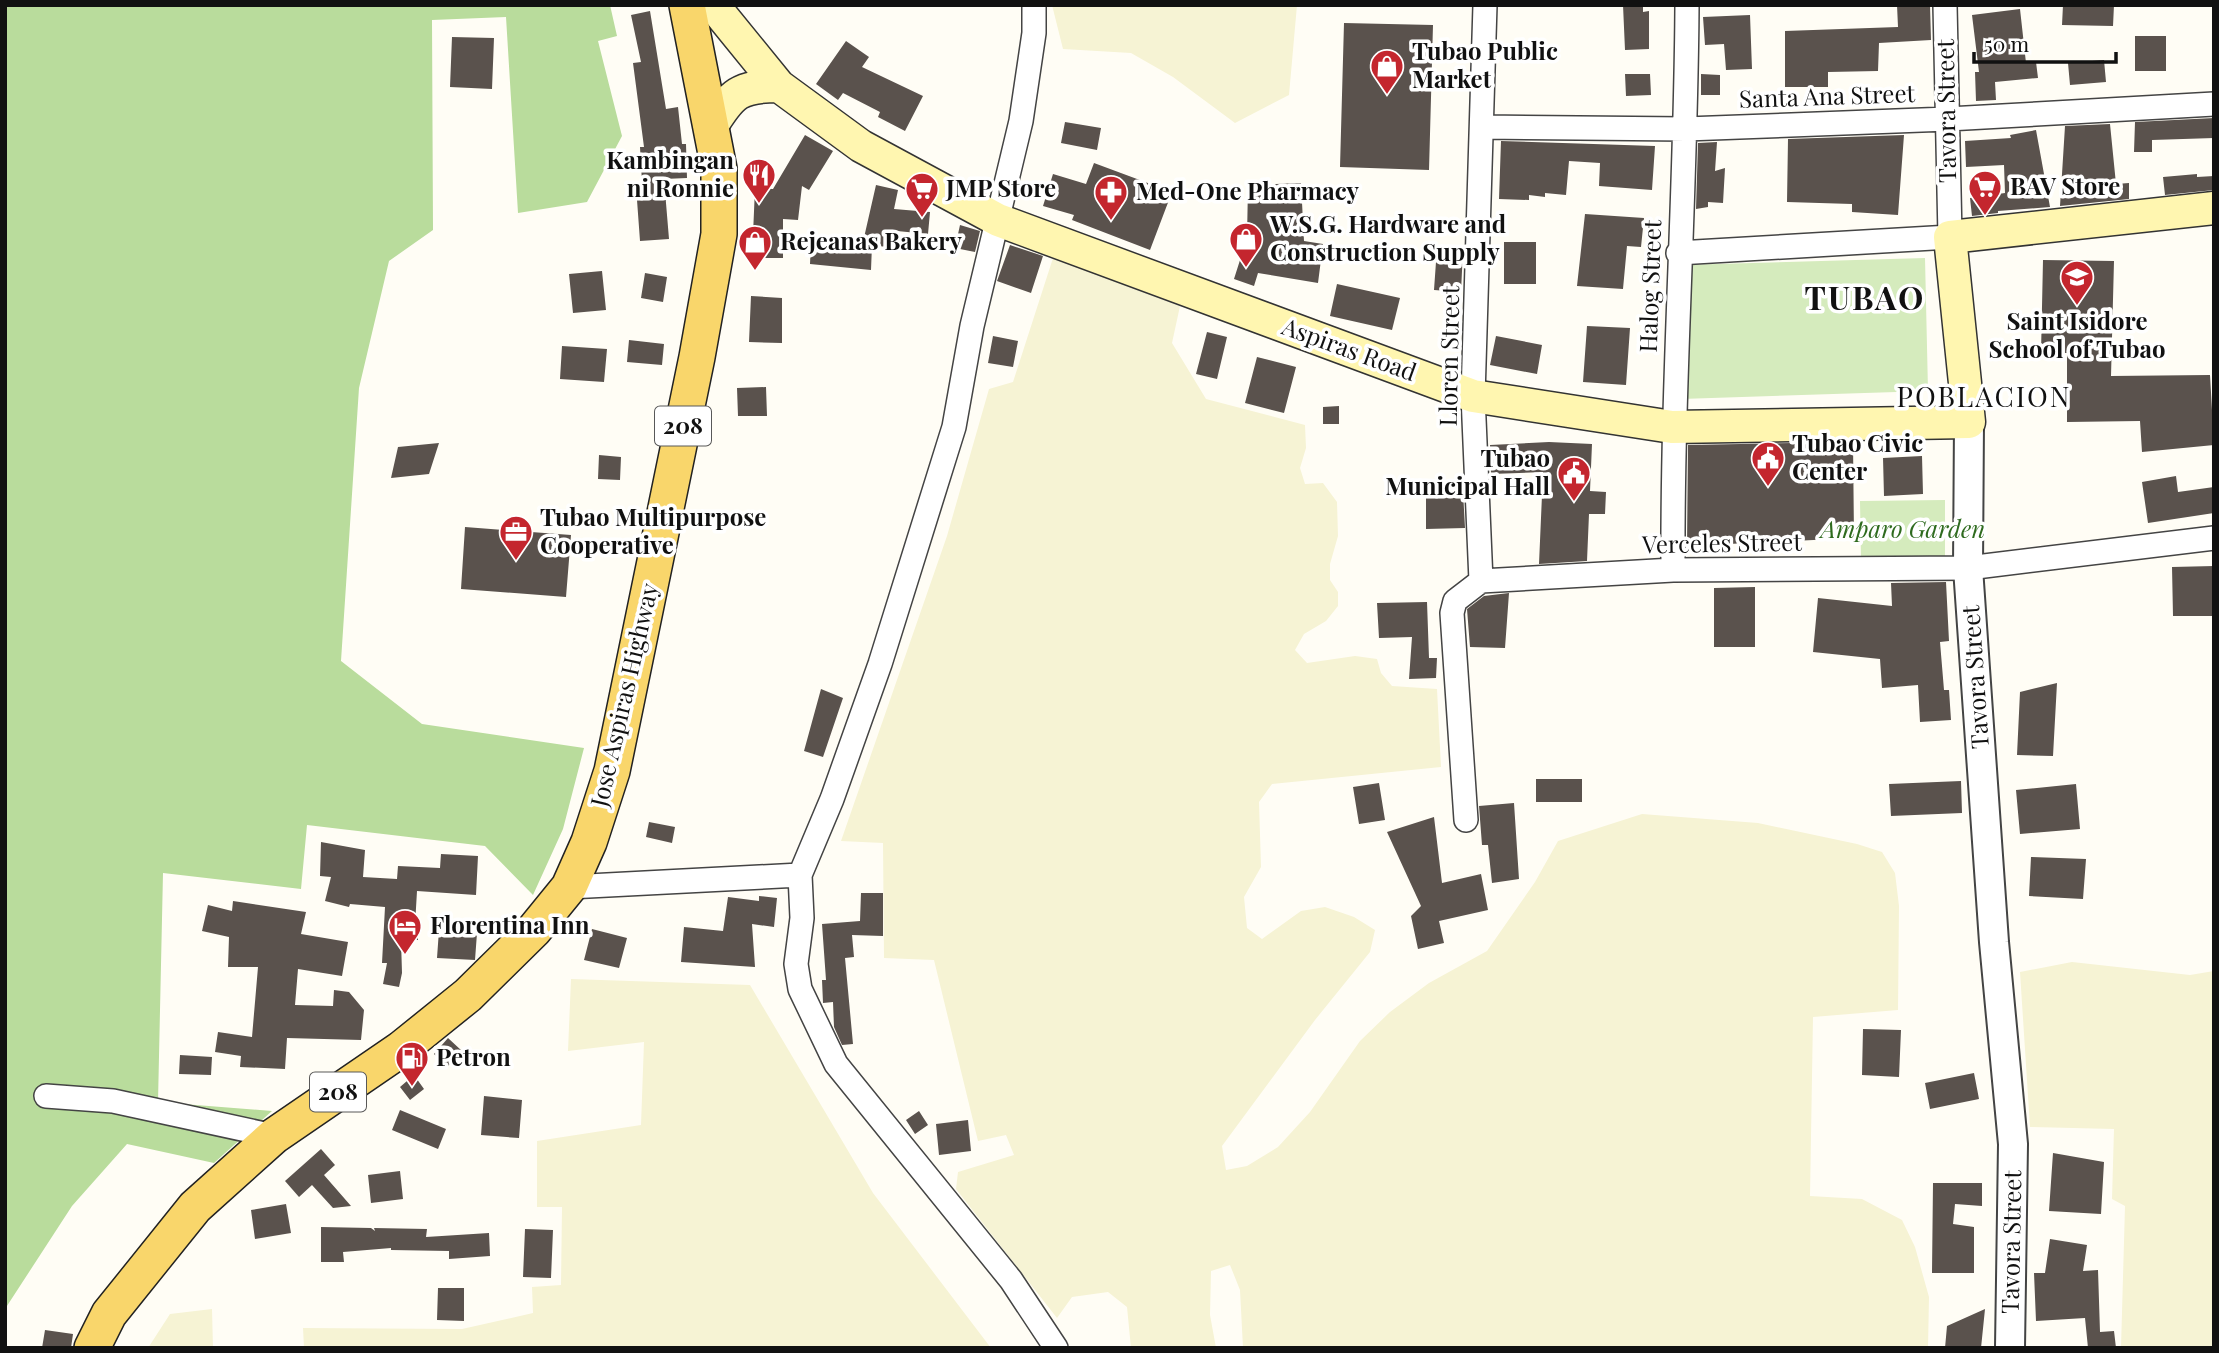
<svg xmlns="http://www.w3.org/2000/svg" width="2219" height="1353" font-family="'Playfair Display',serif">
  <rect width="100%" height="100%" fill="#fffdf5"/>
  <path fill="#f6f3d4" d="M 1052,5 L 1297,5 L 1289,95 L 1235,123 L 1173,77 L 1131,53 L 1063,49 Z
    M 1053,258 L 1180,306 L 1172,343 L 1206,399 L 1305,425 L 1306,448 L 1300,468 L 1305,484 L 1323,483 L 1337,502 L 1338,536 L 1330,564 L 1330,580 L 1338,592 L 1338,606 L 1326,621 L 1304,634 L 1295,650 L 1307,663 L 1355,656 L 1377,659 L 1381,673 L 1392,686 L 1437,689 L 1441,767 L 1272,784 L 1259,802 L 1261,867 L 1244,897 L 1247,928 L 1262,939 L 1301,911 L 1325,907 L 1354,917 L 1375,930 L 1370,952 L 1315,1020 L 1222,1146 L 1226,1170 L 1247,1166 L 1278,1147 L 1310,1112 L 1360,1041 L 1390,1012 L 1429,983 L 1487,951 L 1535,882 L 1558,841 L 1642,814 L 1758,823 L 1857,844 L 1882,852 L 1895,873 L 1899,906 L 1898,1010 L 1813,1017 L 1810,1196 L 1862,1199 L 1902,1220 L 1915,1247 L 1929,1297 L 1928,1348 L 1243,1348 L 1240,1290 L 1230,1265 L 1211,1271 L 1210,1315 L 1216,1348 L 1131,1348 L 1127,1307 L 1108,1292 L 1072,1297 L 1057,1318 L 956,1189 L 958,1172 L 1014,1155 L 1006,1135 L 978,1141 L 934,960 L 884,958 L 883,843 L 841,841 L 947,536 L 989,389 L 1013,382 Z
    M 2072,962 L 2190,975 L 2214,971 L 2214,1348 L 2121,1348 L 2125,1206 L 2112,1199 L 2114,1129 L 2030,1127 L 2020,972 Z
    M 571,979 L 750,985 L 873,1193 L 991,1348 L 304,1348 L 303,1328 L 462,1329 L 533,1313 L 532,1287 L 561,1285 L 562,1207 L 537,1207 L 537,1141 L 641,1125 L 644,1042 L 568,1051 Z
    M 212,1309 L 213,1348 L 148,1348 L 170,1314 Z"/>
  <path fill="#d5ebbd" d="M 1925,258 L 1928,391 L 1681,399 L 1680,265 Z
    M 1945,500 L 1945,558 L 1861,559 L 1860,501 Z"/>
  <path fill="#b9dc9c" d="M 5,5 L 610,5 L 617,36 L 598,41 L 622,136 L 587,202 L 518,213 L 506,17 L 432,20 L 433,230 L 389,261 L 359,388 L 341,661 L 422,724 L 584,748 L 563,829 L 533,895 L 485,846 L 307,825 L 301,889 L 163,873 L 158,1102 L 272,1111 L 214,1163 L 127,1144 L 72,1206 L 5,1309 Z"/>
  <path fill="#5a524d" d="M 1623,5 L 1643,5 L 1643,12 L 1649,11 L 1649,49 L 1625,50 Z
    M 1897,5 L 1930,5 L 1931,40 L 1879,43 L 1878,71 L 1828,72 L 1828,87 L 1785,87 L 1785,31 L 1898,27 Z
    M 2063,5 L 2114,5 L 2113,26 L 2062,25 Z
    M 2020,9 L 2026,63 L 2036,62 L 2038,78 L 1995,82 L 1996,100 L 1976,101 L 1975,72 L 1979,72 L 1972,15 Z
    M 650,11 L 666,109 L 678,107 L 682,144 L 686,144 L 687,178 L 664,179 L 669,239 L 640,241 L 637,200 L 643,200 L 640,147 L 644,147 L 633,63 L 641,62 L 631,15 Z
    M 1750,15 L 1752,69 L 1726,70 L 1724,44 L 1705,45 L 1703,17 Z
    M 1344,23 L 1433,25 L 1429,170 L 1340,167 Z
    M 2135,36 L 2166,36 L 2166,71 L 2135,71 Z
    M 452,37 L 494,38 L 492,89 L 450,87 Z
    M 846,41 L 869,57 L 862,67 L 923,96 L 905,131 L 878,117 L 880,112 L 843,93 L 838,100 L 816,84 Z
    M 2104,60 L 2106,82 L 2070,85 L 2068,63 Z
    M 1625,74 L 1650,74 L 1651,95 L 1626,96 Z
    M 1701,74 L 1720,75 L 1720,95 L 1701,95 Z
    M 2214,118 L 2214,138 L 2152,140 L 2152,152 L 2134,152 L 2135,122 Z
    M 1065,122 L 1101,128 L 1097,150 L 1061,143 Z
    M 2110,124 L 2116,184 L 2129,183 L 2129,199 L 2060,206 L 2065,126 Z
    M 2036,130 L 2050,207 L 1998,211 L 1998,213 L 1972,216 L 1970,198 L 2005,193 L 2004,165 L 1966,167 L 1965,141 L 2011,138 L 2010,135 Z
    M 805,135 L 833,151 L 809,190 L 802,186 L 798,220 L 783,219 L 783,258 L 752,258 L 755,188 L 773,189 Z
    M 1904,135 L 1898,215 L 1852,212 L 1852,204 L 1787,202 L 1788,139 Z
    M 1501,141 L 1655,146 L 1652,190 L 1599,186 L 1600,163 L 1569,161 L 1566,195 L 1545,193 L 1545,197 L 1529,195 L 1529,200 L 1499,199 Z
    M 1717,142 L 1715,171 L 1725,168 L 1723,203 L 1708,202 L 1708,207 L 1696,209 L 1698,143 Z
    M 1094,163 L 1172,192 L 1150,250 L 1072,220 L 1074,215 L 1043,206 L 1053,174 L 1086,184 Z
    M 2197,174 L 2197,177 L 2214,176 L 2214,190 L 2165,195 L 2163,177 Z
    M 1301,183 L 1304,241 L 1323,244 L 1318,283 L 1258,273 L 1254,286 L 1234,279 L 1247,238 L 1248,185 Z
    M 876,185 L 898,190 L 894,209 L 930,212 L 928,234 L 897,231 L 893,249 L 863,242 Z
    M 1585,214 L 1644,218 L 1641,247 L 1627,246 L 1623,289 L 1577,286 Z
    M 960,225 L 980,231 L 975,252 L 955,248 Z
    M 811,241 L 872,245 L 871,270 L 810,264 Z
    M 1504,242 L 1536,242 L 1536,284 L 1504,284 Z
    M 1010,245 L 1043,256 L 1031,293 L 997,281 Z
    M 1437,248 L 1463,250 L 1461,292 L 1434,290 Z
    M 2043,260 L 2114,261 L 2111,376 L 2210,375 L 2214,445 L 2142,452 L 2140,421 L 2067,422 L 2067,353 L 2041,353 Z
    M 602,271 L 606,310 L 573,313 L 569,274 Z
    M 645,273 L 667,277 L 663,302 L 641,298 Z
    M 1337,284 L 1400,298 L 1392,330 L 1330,316 Z
    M 751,296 L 782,298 L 782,343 L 749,342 Z
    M 1587,326 L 1630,328 L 1626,385 L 1583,382 Z
    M 1207,332 L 1227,337 L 1217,379 L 1196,374 Z
    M 993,336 L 1018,341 L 1013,367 L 988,363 Z
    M 1496,336 L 1542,345 L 1537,374 L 1490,365 Z
    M 629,340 L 664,344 L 662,365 L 627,362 Z
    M 562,346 L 607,349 L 604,382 L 560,379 Z
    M 1257,357 L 1296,367 L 1284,413 L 1245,403 Z
    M 766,387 L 767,416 L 738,416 L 737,388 Z
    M 1339,406 L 1339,424 L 1323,424 L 1323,407 Z
    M 1549,442 L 1592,444 L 1590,491 L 1606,492 L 1605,514 L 1589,514 L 1587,561 L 1539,564 L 1543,472 L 1491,474 L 1490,445 Z
    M 1853,442 L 1854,538 L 1687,546 L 1688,445 Z
    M 439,443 L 429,474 L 391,478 L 398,447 Z
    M 599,455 L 621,457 L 620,480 L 598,479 Z
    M 1922,456 L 1923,494 L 1884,496 L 1883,458 Z
    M 2176,476 L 2178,492 L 2214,487 L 2214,513 L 2148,523 L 2142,482 Z
    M 1463,491 L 1465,528 L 1426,529 L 1426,492 Z
    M 465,527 L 571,535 L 566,597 L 461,589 Z
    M 2214,566 L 2214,616 L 2173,616 L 2172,567 Z
    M 1946,582 L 1949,641 L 1940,642 L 1944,690 L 1949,690 L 1951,720 L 1920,722 L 1918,685 L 1882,688 L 1880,659 L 1813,652 L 1818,598 L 1892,606 L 1891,583 Z
    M 1755,587 L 1755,647 L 1714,647 L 1714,588 Z
    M 1509,593 L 1505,648 L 1470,647 L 1467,609 L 1484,596 Z
    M 1427,602 L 1429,658 L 1437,658 L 1436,678 L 1409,679 L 1412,637 L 1379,638 L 1377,603 Z
    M 2057,683 L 2053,756 L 2017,755 L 2020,692 Z
    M 821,689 L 843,698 L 823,757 L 804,751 Z
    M 1536,779 L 1582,779 L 1582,802 L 1536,802 Z
    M 1961,781 L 1962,813 L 1891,816 L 1889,784 Z
    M 1379,783 L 1385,820 L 1359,824 L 1353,787 Z
    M 2076,784 L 2080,829 L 2020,834 L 2016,790 Z
    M 1514,803 L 1519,879 L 1492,883 L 1488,845 L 1482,845 L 1479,806 Z
    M 1434,817 L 1442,883 L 1481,874 L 1488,910 L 1439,921 L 1444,943 L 1418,949 L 1411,916 L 1421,906 L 1387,832 Z
    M 649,822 L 675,827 L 672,843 L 646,837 Z
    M 321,842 L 365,850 L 363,877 L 397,879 L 398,866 L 440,868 L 441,854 L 478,856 L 476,895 L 417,891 L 415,925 L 418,925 L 418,940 L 401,940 L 402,973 L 399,987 L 383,984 L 387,963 L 382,963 L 385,907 L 350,904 L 349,907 L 325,901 L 331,877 L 320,876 Z
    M 2031,857 L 2086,859 L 2083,899 L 2029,896 Z
    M 861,893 L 883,893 L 883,936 L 852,935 L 854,957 L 845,958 L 853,1044 L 842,1045 L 834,1027 L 833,1002 L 823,1003 L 822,980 L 826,980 L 822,924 L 860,921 Z
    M 759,896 L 777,898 L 774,927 L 752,924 L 755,967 L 681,962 L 684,927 L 723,931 L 728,897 L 759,901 Z
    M 233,901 L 306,912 L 301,934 L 348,942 L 342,976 L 298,969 L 295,1005 L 333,1006 L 334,990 L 349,992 L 364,1010 L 361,1040 L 287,1038 L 285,1069 L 240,1067 L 241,1056 L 215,1052 L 218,1032 L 252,1037 L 258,967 L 228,967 L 229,937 L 202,931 L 208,905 L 232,911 Z
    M 484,918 L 501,922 L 498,937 L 481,934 Z
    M 592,929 L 627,938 L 619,968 L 584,960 Z
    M 439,930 L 477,933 L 475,960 L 437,958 Z
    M 1863,1029 L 1901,1030 L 1899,1077 L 1862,1075 Z
    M 448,1038 L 462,1051 L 447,1067 L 434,1054 Z
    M 180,1055 L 212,1057 L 211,1075 L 179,1074 Z
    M 1974,1073 L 1979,1099 L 1930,1109 L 1925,1083 Z
    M 414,1075 L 424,1089 L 410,1100 L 400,1087 Z
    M 484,1096 L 522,1100 L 519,1138 L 481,1135 Z
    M 400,1110 L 446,1129 L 438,1149 L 392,1130 Z
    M 919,1111 L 928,1125 L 915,1134 L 906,1120 Z
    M 968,1120 L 971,1151 L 939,1155 L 936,1124 Z
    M 321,1149 L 335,1165 L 324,1175 L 351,1206 L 333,1208 L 312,1185 L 299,1197 L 285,1181 Z
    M 2053,1153 L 2104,1162 L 2101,1214 L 2049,1211 Z
    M 400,1171 L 403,1199 L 371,1203 L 368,1175 Z
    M 1933,1183 L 1982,1183 L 1982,1206 L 1955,1204 L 1953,1224 L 1974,1227 L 1974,1273 L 1932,1273 Z
    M 286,1204 L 291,1233 L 255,1239 L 251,1210 Z
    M 321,1227 L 371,1228 L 375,1231 L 374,1228 L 427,1229 L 426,1237 L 489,1233 L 490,1256 L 449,1259 L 449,1251 L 391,1250 L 391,1248 L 343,1252 L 344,1262 L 321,1262 Z
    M 525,1229 L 553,1230 L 551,1278 L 523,1277 Z
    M 2050,1239 L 2087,1245 L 2083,1271 L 2098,1270 L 2100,1332 L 2114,1331 L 2116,1348 L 2088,1348 L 2085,1318 L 2036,1321 L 2034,1273 L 2045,1273 Z
    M 438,1288 L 464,1288 L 464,1321 L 437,1320 Z
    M 1985,1309 L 1981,1348 L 1945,1348 L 1947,1326 Z
    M 45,1330 L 73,1334 L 71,1348 L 42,1348 Z"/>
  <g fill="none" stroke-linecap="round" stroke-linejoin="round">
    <defs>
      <path id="minor" d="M 1034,5 L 1034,33 L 1021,121 L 972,326 L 954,427 L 880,664 L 832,799 L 800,875 L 802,918 L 796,964 L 800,989 L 836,1064 L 1011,1280 L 1056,1348
        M 1483,127 L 1686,129 L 1948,119 L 2214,104
        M 1678,253 L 1950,237 L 1945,5
        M 1673,570 C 1672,381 1686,194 1687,5
        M 1481,581 L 1673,570 L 1968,568 L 2214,538
        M 1481,581 L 1473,396 L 1485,5
        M 1466,820 L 1452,613 L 1455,601 L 1481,581
        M 569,887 L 800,875
        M 46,1096 L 113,1101 L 274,1136"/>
      <path id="tertiary" d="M 1969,422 L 1968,568 L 1994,942 L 2013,1144 L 2010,1348"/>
      <path id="secondary" d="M 713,5 L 779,86 L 861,146 L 998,220 L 1473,396 L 1672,427 L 1969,422 L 1950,237 L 2214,208
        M 711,127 C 732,93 739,86 779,86"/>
      <path id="primary" d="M 92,1348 L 109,1314 L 195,1207 L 274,1136 L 401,1049 L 468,995 L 534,930 L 569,887 L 589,842 L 612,771 L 697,357 L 719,234 L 719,169 L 687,5"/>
    </defs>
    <use href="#minor" stroke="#444" stroke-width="26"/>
    <use href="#tertiary" stroke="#444" stroke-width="32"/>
    <use href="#secondary" stroke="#333" stroke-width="35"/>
    <use href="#primary" stroke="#222" stroke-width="38"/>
    <use href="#minor" stroke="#fff" stroke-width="23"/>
    <use href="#tertiary" stroke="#fff" stroke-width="28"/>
    <use href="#secondary" stroke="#fff6b0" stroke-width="32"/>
    <use href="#primary" stroke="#f9d66b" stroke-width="35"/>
  </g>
  <defs>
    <symbol id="shop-pin" viewBox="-11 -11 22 30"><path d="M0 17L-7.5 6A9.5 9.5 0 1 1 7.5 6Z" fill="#c4262e" stroke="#fff"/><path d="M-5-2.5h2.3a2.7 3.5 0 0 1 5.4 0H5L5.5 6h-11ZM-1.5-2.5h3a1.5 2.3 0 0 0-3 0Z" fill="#fff"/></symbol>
    <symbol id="restaurant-pin" viewBox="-11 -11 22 30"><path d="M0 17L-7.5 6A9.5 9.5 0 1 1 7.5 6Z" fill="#c4262e" stroke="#fff"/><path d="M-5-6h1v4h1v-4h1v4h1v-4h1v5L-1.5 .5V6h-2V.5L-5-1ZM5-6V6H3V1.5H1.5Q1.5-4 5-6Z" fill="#fff"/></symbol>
    <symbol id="supermarket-pin" viewBox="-11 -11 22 30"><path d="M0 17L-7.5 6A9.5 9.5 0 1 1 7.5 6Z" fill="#c4262e" stroke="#fff"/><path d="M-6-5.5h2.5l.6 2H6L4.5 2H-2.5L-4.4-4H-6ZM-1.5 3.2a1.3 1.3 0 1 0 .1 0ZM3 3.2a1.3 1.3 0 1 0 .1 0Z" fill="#fff"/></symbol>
    <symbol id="pharmacy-pin" viewBox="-11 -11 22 30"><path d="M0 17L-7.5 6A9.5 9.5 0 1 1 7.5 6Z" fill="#c4262e" stroke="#fff"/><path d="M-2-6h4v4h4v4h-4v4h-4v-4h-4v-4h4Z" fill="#fff"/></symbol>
    <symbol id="school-pin" viewBox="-11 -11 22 30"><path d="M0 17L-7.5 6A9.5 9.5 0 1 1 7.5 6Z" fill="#c4262e" stroke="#fff"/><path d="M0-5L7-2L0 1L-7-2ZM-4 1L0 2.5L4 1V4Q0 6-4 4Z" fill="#fff"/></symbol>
    <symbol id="civic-pin" viewBox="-11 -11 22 30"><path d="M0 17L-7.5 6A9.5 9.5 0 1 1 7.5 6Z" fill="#c4262e" stroke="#fff"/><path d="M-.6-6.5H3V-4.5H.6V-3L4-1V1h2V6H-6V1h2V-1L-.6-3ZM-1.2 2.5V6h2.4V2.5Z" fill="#fff"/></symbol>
    <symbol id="office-pin" viewBox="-11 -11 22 30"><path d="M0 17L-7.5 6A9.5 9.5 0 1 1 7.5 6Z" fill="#c4262e" stroke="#fff"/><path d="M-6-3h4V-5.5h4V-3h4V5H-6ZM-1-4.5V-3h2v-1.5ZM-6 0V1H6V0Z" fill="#fff"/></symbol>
    <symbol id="hotel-pin" viewBox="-11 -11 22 30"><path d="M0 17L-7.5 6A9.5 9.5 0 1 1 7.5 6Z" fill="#c4262e" stroke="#fff"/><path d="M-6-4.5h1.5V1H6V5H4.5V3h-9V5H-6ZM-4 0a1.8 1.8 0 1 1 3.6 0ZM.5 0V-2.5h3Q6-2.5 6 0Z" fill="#fff"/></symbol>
    <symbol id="fuel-pin" viewBox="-11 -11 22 30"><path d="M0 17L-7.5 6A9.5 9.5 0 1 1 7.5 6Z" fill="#c4262e" stroke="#fff"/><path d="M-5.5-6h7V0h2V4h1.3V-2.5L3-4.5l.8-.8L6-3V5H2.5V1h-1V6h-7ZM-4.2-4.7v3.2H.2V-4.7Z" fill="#fff"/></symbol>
  </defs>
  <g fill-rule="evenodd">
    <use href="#shop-pin" x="1368" y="47" width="38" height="52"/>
    <use href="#restaurant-pin" x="740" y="156" width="38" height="52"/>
    <use href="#supermarket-pin" x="1966" y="168" width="38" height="52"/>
    <use href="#supermarket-pin" x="903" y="170" width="38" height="52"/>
    <use href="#pharmacy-pin" x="1092" y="173" width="38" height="52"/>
    <use href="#shop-pin" x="1227" y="220" width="38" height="52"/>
    <use href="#shop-pin" x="736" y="223" width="38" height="52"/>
    <use href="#school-pin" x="2058" y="258" width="38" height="52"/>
    <use href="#civic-pin" x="1749" y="439" width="38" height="52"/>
    <use href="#civic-pin" x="1555" y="454" width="38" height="52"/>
    <use href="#office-pin" x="497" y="513" width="38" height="52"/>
    <use href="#hotel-pin" x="386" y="907" width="38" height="52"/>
    <use href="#fuel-pin" x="393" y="1039" width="38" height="52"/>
  </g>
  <g text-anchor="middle" stroke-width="7" stroke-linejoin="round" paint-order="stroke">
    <g fill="#fff" stroke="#585858" stroke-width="2">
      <rect x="655" y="406.5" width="56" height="39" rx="5"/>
      <rect x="310" y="1072.5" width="56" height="39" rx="5"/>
    </g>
    <g font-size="23" font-weight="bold" fill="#111">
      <text x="683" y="434">208</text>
      <text x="338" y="1100">208</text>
    </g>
    <g font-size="24" font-weight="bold" fill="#111" stroke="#fff" text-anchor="start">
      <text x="1412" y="60">Tubao Public<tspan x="1412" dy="28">Market</tspan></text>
      <text x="734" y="169" text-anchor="end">Kambingan<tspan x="734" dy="28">ni Ronnie</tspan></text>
      <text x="2010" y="195">BAV Store</text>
      <text x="946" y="197">JMP Store</text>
      <text x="1136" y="200">Med-One Pharmacy</text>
      <text x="1270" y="233">W.S.G. Hardware and<tspan x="1270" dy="28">Construction Supply</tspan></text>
      <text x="780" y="250">Rejeanas Bakery</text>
      <text x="2077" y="330" text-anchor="middle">Saint Isidore<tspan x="2077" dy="28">School of Tubao</tspan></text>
      <text x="1792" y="452">Tubao Civic<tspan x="1792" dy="28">Center</tspan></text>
      <text x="1550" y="467" text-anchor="end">Tubao<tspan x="1550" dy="28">Municipal Hall</tspan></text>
      <text x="540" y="526">Tubao Multipurpose<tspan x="540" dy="28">Cooperative</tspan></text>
      <text x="430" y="934">Florentina Inn</text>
      <text x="436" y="1066">Petron</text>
    </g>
    <g font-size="24" fill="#111" stroke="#fff">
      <text transform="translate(1827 97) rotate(-2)" y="8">Santa Ana Street</text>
      <text transform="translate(1947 111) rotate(-91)" y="8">Tavora Street</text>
      <text transform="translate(1651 286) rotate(-88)" y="8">Halog Street</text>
      <text transform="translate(1349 350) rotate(20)" y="8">Aspiras Road</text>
      <text transform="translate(1450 356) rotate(-89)" y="8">Lloren Street</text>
      <text transform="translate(1722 544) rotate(-1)" y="8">Verceles Street</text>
      <text transform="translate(1976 677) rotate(-94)" y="8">Tavora Street</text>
      <text transform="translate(625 695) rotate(-77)" y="8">Jose Aspiras Highway</text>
      <text transform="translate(2012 1242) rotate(-89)" y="8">Tavora Street</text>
    </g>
    <g font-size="24" font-style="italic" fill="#2f6b1f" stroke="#fff">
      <text x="1903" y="538">Amparo Garden</text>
    </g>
    <g font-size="28" letter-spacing="2" fill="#111" stroke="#fff">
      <text x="1984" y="407">POBLACION</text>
    </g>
    <g font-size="32" font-weight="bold" letter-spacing="2" fill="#111" stroke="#fff">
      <text x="1865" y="310">TUBAO</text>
    </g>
  </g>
  <rect width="2219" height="1353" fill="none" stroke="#111111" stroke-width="14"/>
  <path d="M1974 52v10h142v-10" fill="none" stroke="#111111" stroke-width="3.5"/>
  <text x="1984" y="52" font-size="21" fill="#111111" stroke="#ffffff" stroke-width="5" paint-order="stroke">50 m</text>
</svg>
